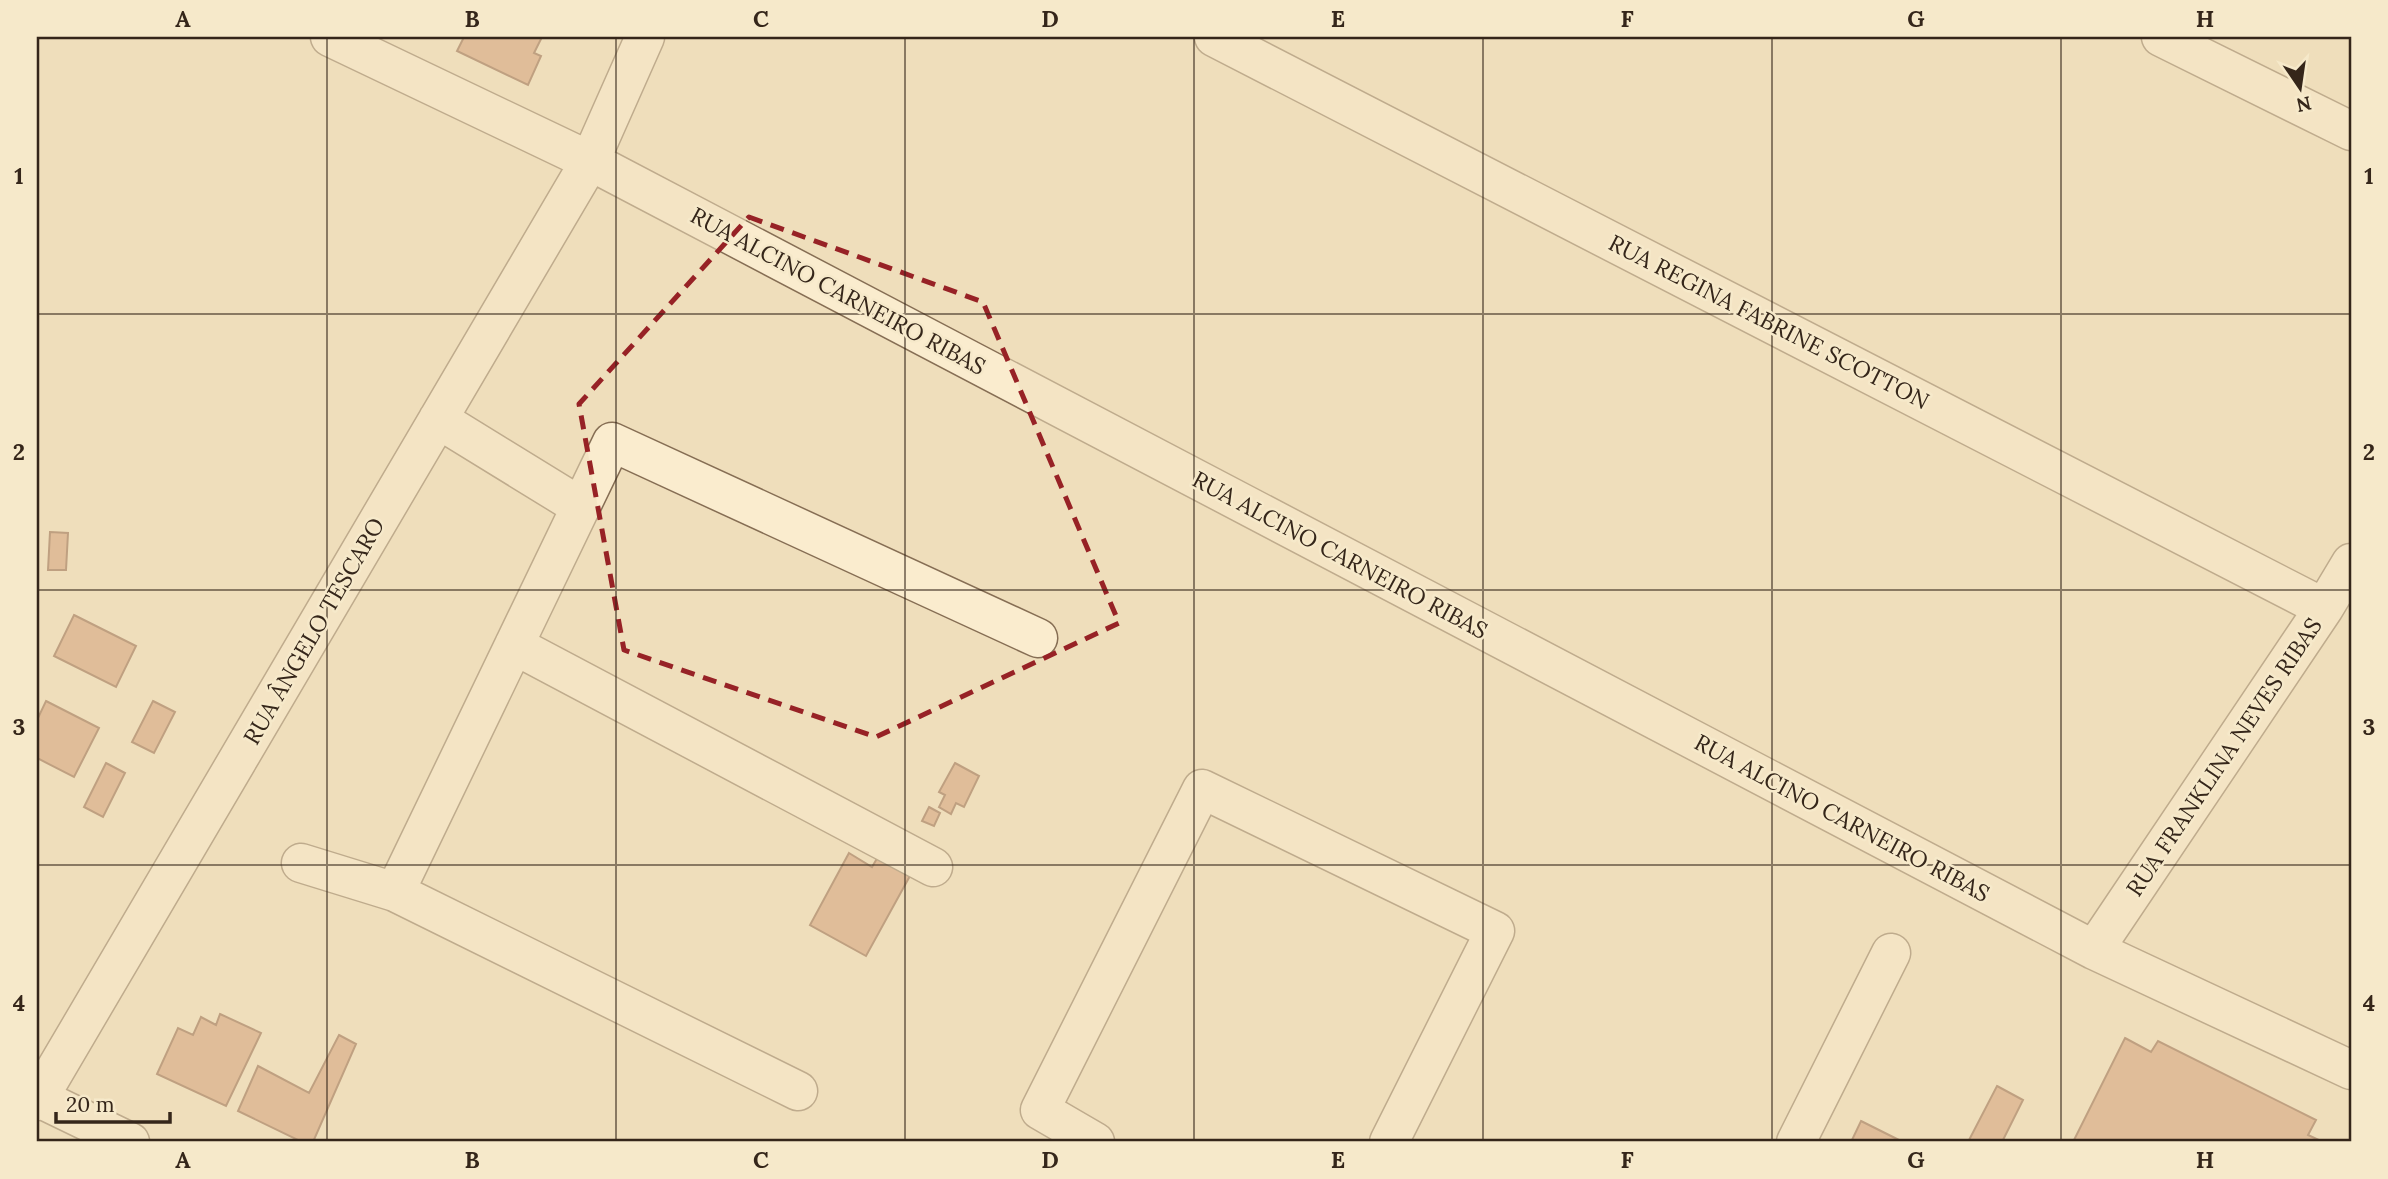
<svg xmlns="http://www.w3.org/2000/svg" width="2388" height="1179" font-family="Lora,serif">
  <rect width="100%" height="100%" fill="#efdebb"/>
  <path fill="#cf956f" stroke="#86563a" stroke-width="2" d="M 464,37 L 542,37 L 534,53 L 541,56 L 528,85 L 457,51 Z
    M 50,532 L 68,533 L 66,570 L 48,570 Z
    M 74,615 L 136,646 L 116,687 L 54,656 Z
    M 46,701 L 99,728 L 74,777 L 37,758 L 37,720 Z
    M 153,701 L 175,712 L 154,753 L 132,742 Z
    M 106,763 L 125,773 L 103,817 L 84,807 Z
    M 955,763 L 979,776 L 964,807 L 956,803 L 951,814 L 939,807 L 945,795 L 939,792 Z
    M 929,807 L 940,813 L 934,826 L 922,821 Z
    M 849,853 L 872,867 L 879,855 L 911,874 L 866,956 L 810,925 Z
    M 220,1014 L 261,1033 L 226,1106 L 157,1074 L 178,1028 L 193,1035 L 201,1017 L 216,1025 Z
    M 339,1035 L 356,1044 L 313,1142 L 302,1142 L 238,1111 L 258,1066 L 309,1093 Z
    M 2125,1038 L 2151,1052 L 2158,1041 L 2316,1120 L 2308,1135 L 2323,1142 L 2073,1142 Z
    M 1997,1086 L 2023,1100 L 2002,1142 L 1968,1142 Z
    M 1861,1121 L 1903,1142 L 1851,1142 Z"/>
  <g fill="none" stroke-linecap="round" stroke-linejoin="round">
    <defs>
      <path id="minor" d="M 330,37 L 590,161 L 2094,950 L 2351,1070
        M 1214,37 L 2324,608
        M 2161,37 L 2351,131
        M 438,419 L 581,507
        M 514,645 L 933,867
        M 301,863 L 395,892 L 798,1091
        M 395,892 L 612,442 L 1038,638
        M 2094,950 L 2324,608 L 2351,563
        M 37,1097 L 130,1142
        M 37,1101 L 590,161 L 645,37
        M 1095,1142 L 1040,1110 L 1202,789 L 1495,931 L 1389,1142
        M 1796,1142 L 1891,953"/>
    </defs>
    <use href="#minor" stroke="#866e54" stroke-width="41"/>
    <use href="#minor" stroke="#faecce" stroke-width="38"/>
  </g>
  <path d="M0 0H2388V1179H0ZM 749,217 L 983,302 L 1119,623 L 876,737 L 624,650 L 579,404 Z" fill="#efdebb" fill-opacity=".55" fill-rule="evenodd"/>
  <path fill="none" stroke="#972226" stroke-width="5" stroke-dasharray="14 9" stroke-linejoin="round" d="M 749,217 L 983,302 L 1119,623 L 876,737 L 624,650 L 579,404 Z"/>
  <path fill="none" stroke="#35261a" stroke-width="2" stroke-opacity="0.55" d="M 327,37 L 327,1142M 616,37 L 616,1142M 905,37 L 905,1142M 1194,37 L 1194,1142M 1483,37 L 1483,1142M 1772,37 L 1772,1142M 2061,37 L 2061,1142M 37,314 L 2351,314M 37,590 L 2351,590M 37,865 L 2351,865"/>
  <g text-anchor="middle" stroke-width="5" stroke-linejoin="round" paint-order="stroke">
    <g font-size="23" fill="#35261a" stroke="#f6e9ca">
      <text transform="translate(838 291) rotate(28)" y="8">RUA ALCINO CARNEIRO RIBAS</text>
      <text transform="translate(1769 322) rotate(27)" y="8">RUA REGINA FABRINE SCOTTON</text>
      <text transform="translate(1340 555) rotate(28)" y="8">RUA ALCINO CARNEIRO RIBAS</text>
      <text transform="translate(314 631) rotate(-60)" y="8">RUA ÂNGELO TESCARO</text>
      <text transform="translate(2224 757) rotate(-56)" y="8">RUA FRANKLINA NEVES RIBAS</text>
      <text transform="translate(1842 818) rotate(28)" y="8">RUA ALCINO CARNEIRO RIBAS</text>
    </g>
  </g>
  <rect width="2388" height="1179" fill="none" stroke="#f6e9ca" stroke-width="77"/>
  <g transform="translate(2300 88) rotate(167)" stroke="#f6e9ca" stroke-width="5" paint-order="stroke">
  <path d="M0-5L12 26L0 18L-12 26Z" fill="#35261a"/>
  <text y="-10" font-size="19" font-weight="bold" text-anchor="middle" fill="#35261a">N</text>
  </g>
  <path d="M56 1112v10h114v-10" fill="none" stroke="#35261a" stroke-width="3.5"/>
  <text x="66" y="1112" font-size="21" fill="#35261a" stroke="#f6e9ca" stroke-width="5" paint-order="stroke">20 m</text>
  <rect x="38" y="38" width="2312" height="1102" fill="none" stroke="#35261a" stroke-width="2.5"/>
  <g font-size="23" text-anchor="middle" font-weight="bold" fill="#35261a">
    <text x="183" y="27">A</text>
    <text x="472" y="27">B</text>
    <text x="761" y="27">C</text>
    <text x="1050" y="27">D</text>
    <text x="1338" y="27">E</text>
    <text x="1627" y="27">F</text>
    <text x="1916" y="27">G</text>
    <text x="2205" y="27">H</text>
    <text x="19" y="184">1</text>
    <text x="2369" y="184">1</text>
    <text x="19" y="460">2</text>
    <text x="2369" y="460">2</text>
    <text x="19" y="735">3</text>
    <text x="2369" y="735">3</text>
    <text x="19" y="1011">4</text>
    <text x="2369" y="1011">4</text>
    <text x="183" y="1168">A</text>
    <text x="472" y="1168">B</text>
    <text x="761" y="1168">C</text>
    <text x="1050" y="1168">D</text>
    <text x="1338" y="1168">E</text>
    <text x="1627" y="1168">F</text>
    <text x="1916" y="1168">G</text>
    <text x="2205" y="1168">H</text>
  </g>
</svg>
